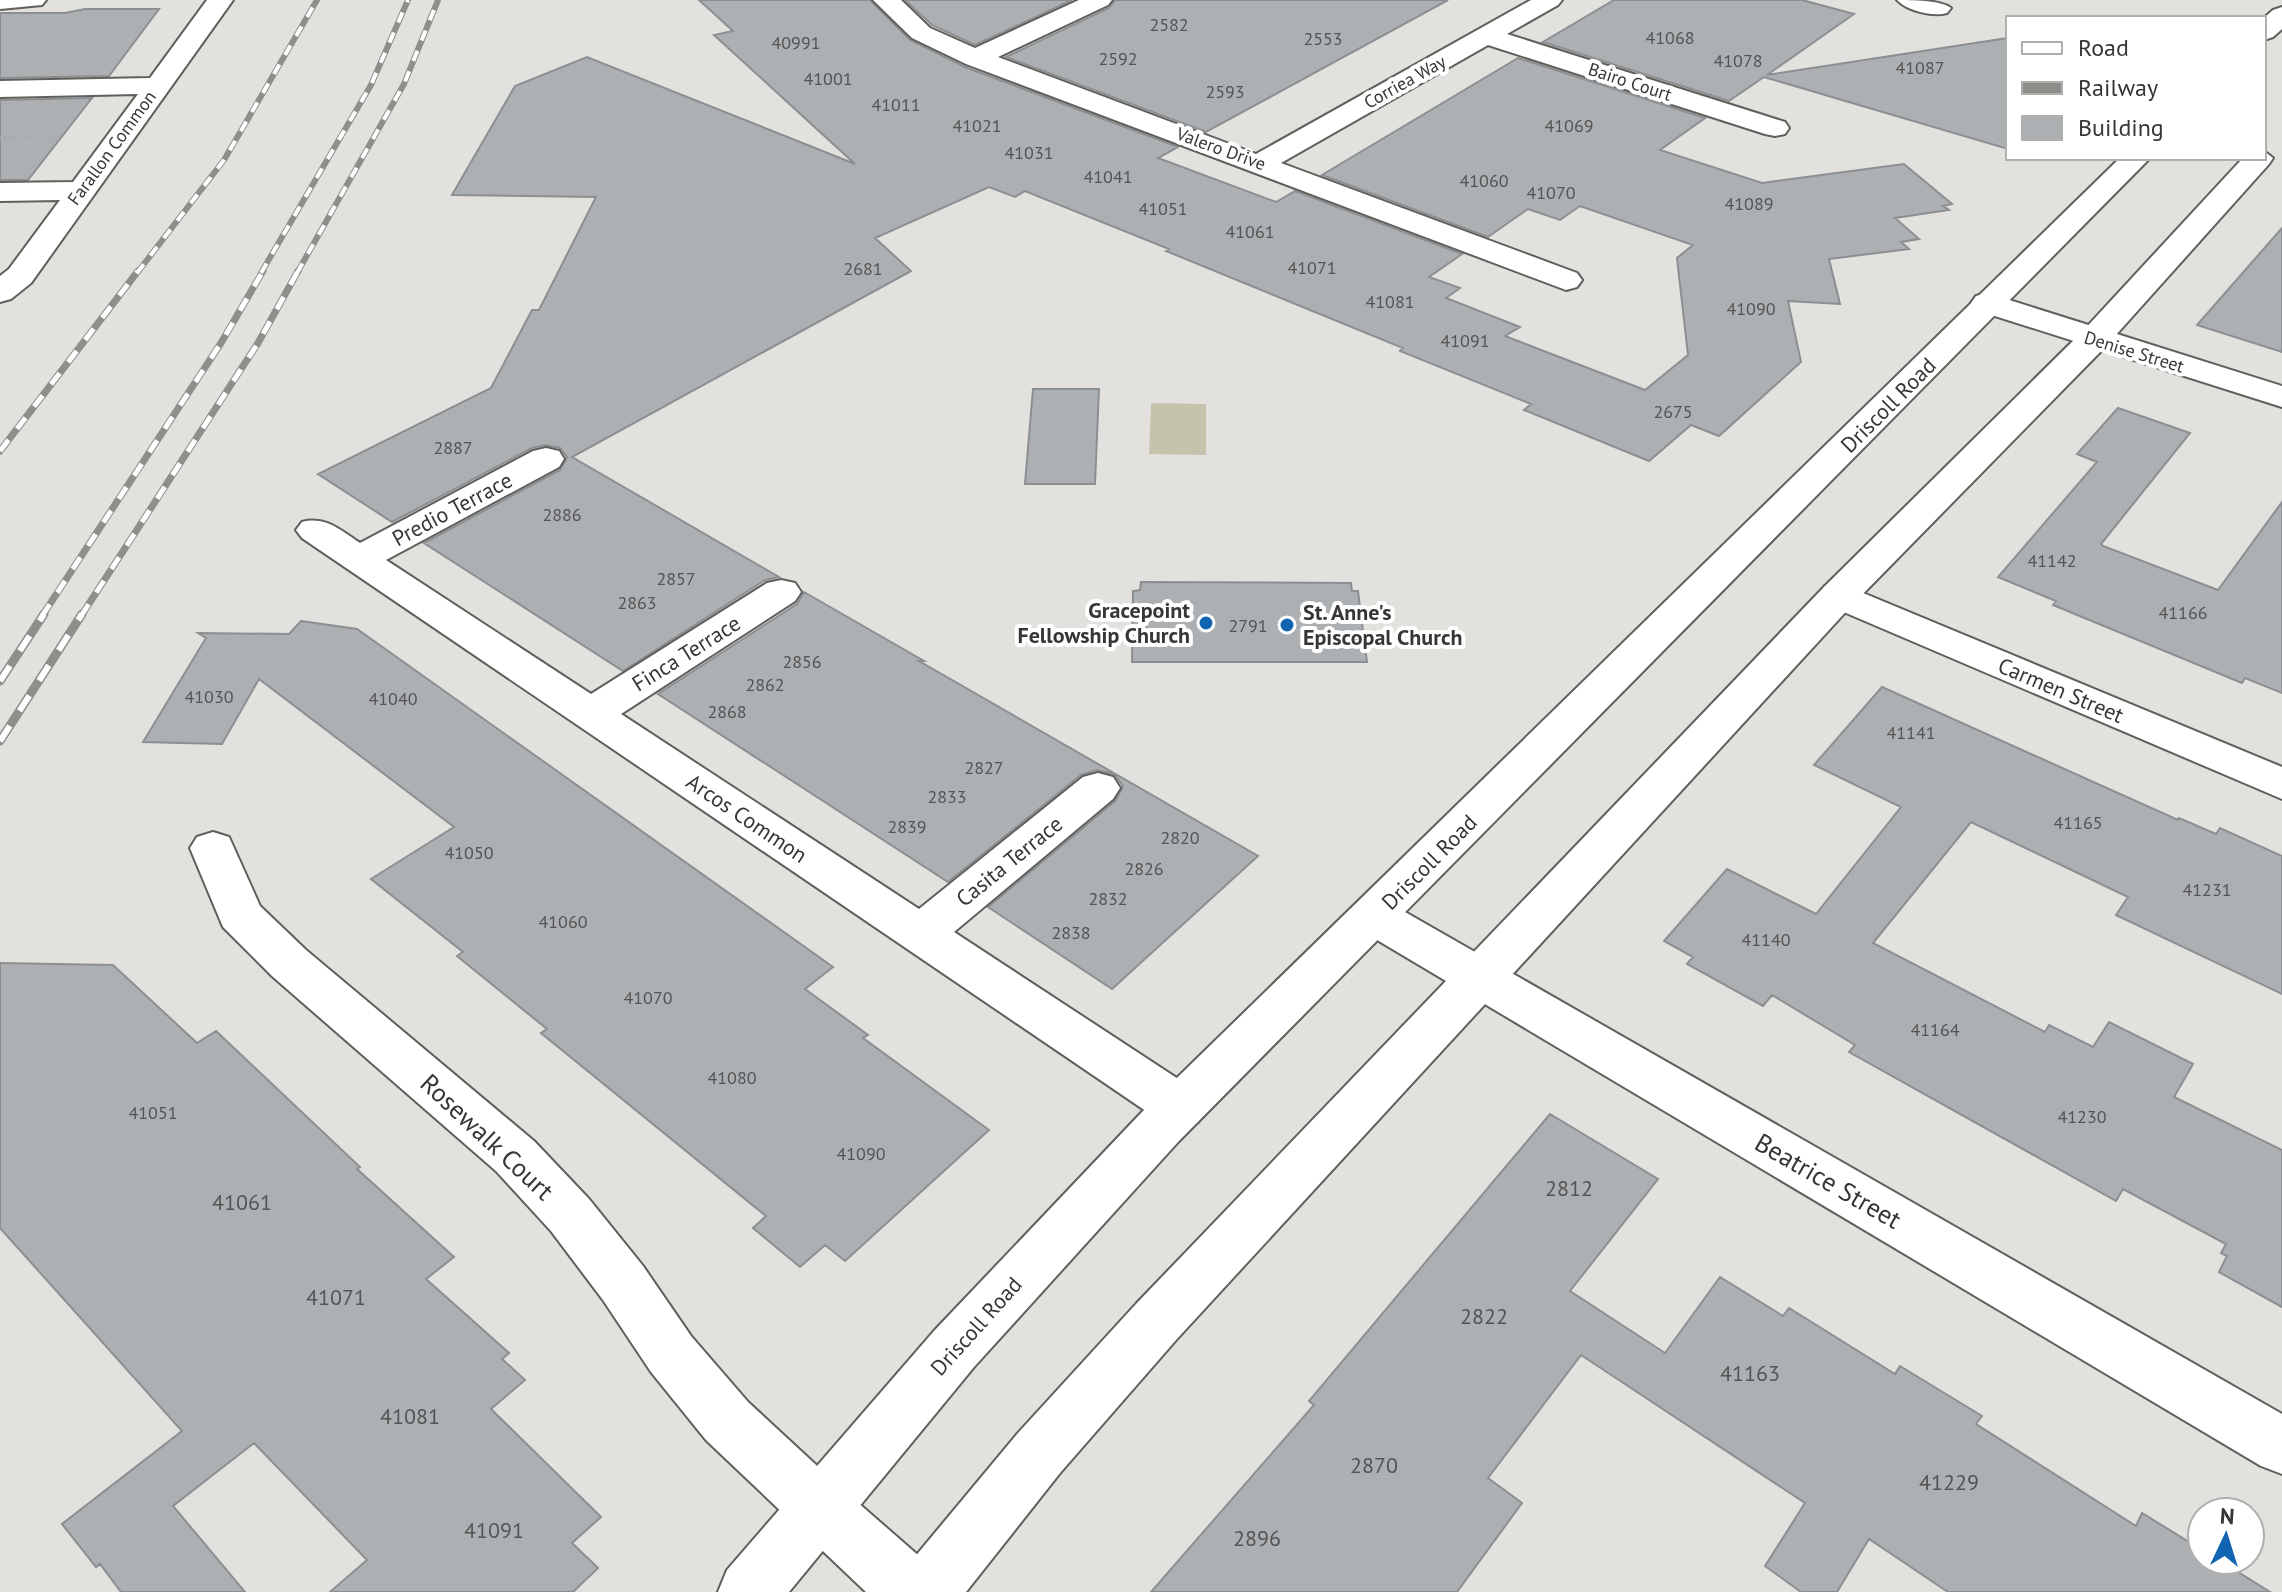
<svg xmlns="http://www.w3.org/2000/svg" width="2282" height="1592" font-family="'PT Sans',sans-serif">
  <rect width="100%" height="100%" fill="#e2e1dd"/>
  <path fill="#c6c3ad" d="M 1151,403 L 1206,404 L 1206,455 L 1149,454 Z"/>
  <path fill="#adb0b3" stroke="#8c8f92" stroke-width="2" d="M 699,0 L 870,0 L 910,40 L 965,67 L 1178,147 L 1158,158 L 1276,202 L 1295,191 L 1462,254 L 1429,277 L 1460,288 L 1446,298 L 1520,327 L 1505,336 L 1645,390 L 1688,355 L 1677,258 L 1693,245 L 1580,206 L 1560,220 L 1528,209 L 1488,237 L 1322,175 L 1518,58 L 1705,118 L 1660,150 L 1762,183 L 1904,164 L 1952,204 L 1943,206 L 1949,210 L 1895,218 L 1919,239 L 1901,242 L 1909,249 L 1829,259 L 1840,304 L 1788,301 L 1801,362 L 1719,436 L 1691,425 L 1649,461 L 1524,410 L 1531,404 L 1400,351 L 1403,348 L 1166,251 L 1169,249 L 1025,191 L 1015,197 L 989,187 L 875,238 L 911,271 L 572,457 L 779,577 L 765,580 L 623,671 L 424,543 L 560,470 L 567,457 L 560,448 L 545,445 L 532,448 L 392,522 L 318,474 L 491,388 L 532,310 L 539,310 L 596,197 L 452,195 L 515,86 L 587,57 L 855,164 L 714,35 L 733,31 Z
    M 905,0 L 1072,0 L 975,45 L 932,25 Z
    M 1115,0 L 1448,0 L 1206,132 L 1006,57 L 1109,8 Z
    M 1614,0 L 1802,0 L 1854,14 L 1767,75 L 2008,38 L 2008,149 L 1764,77 L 1729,101 L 1543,42 Z
    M 85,9 L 159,9 L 109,76 L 0,78 L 0,13 L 65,13 Z
    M 92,98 L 28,180 L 0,180 L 0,100 Z
    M 2282,228 L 2282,352 L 2197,325 Z
    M 1033,389 L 1099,389 L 1095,484 L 1025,484 Z
    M 2118,408 L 2190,433 L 2101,544 L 2103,546 L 2218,590 L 2282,502 L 2282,693 L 2245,678 L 2242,683 L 2053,605 L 2056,601 L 1998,577 L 2097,462 L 2077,454 Z
    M 1141,582 L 1351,583 L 1352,591 L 1358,591 L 1367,662 L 1132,662 L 1133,591 L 1140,590 Z
    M 804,592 L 924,661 L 919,661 L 1258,856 L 1112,989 L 988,907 L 1115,801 L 1123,786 L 1114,774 L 1097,770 L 1081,775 L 948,882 L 658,694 L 797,604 Z
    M 301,621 L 357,629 L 833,967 L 805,989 L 868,1035 L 863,1038 L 989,1130 L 845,1261 L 825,1245 L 800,1267 L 753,1228 L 766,1216 L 541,1033 L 547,1029 L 457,956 L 463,952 L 371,879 L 454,827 L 259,679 L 222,744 L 143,742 L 206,638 L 198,633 L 289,634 Z
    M 1882,687 L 2178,820 L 2179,818 L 2216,834 L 2220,828 L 2282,856 L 2282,994 L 2116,915 L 2128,897 L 1971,822 L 1873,943 L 2045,1032 L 2049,1025 L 2093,1047 L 2109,1022 L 2193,1064 L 2174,1097 L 2282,1150 L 2282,1307 L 2219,1272 L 2227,1256 L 2221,1253 L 2226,1244 L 2123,1189 L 2116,1201 L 1849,1052 L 1855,1045 L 1772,995 L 1763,1006 L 1687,964 L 1693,957 L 1664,941 L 1727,869 L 1816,914 L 1901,807 L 1814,765 Z
    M 0,963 L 113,965 L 197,1043 L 216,1031 L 360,1167 L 357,1169 L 454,1257 L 426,1279 L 509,1353 L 502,1359 L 525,1380 L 491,1409 L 601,1517 L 572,1543 L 598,1568 L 573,1592 L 330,1592 L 367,1560 L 254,1443 L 173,1506 L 245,1592 L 121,1592 L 100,1564 L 96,1567 L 62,1524 L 182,1431 L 0,1228 Z
    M 1550,1114 L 1658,1179 L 1570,1291 L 1665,1353 L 1720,1277 L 1783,1316 L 1789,1308 L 1895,1374 L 1900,1366 L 1982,1416 L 1976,1424 L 2136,1526 L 2142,1513 L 2202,1550 L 2202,1560 L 2219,1560 L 2270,1592 L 1948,1592 L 1869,1539 L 1837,1592 L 1801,1592 L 1765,1566 L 1805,1503 L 1581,1355 L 1488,1478 L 1522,1503 L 1457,1592 L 1151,1592 L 1314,1405 L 1309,1401 Z"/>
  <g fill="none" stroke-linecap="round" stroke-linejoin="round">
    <defs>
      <path id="minor" d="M 0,0 L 46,0 L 42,5 L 0,9 Z
        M 207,0 L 233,0 L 31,283 L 11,299 L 0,302 L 0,276 L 9,269 L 60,200 L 0,201 L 0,183 L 73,182 L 138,94 L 0,97 L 0,81 L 150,78 Z
        M 873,0 L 901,0 L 930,28 L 975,48 L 1079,0 L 1112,0 L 1108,5 L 998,57 L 1256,154 L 1531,0 L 1562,0 L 1558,5 L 1507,34 L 1785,122 L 1789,128 L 1785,134 L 1775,136 L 1765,134 L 1488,45 L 1281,163 L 1577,273 L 1582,280 L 1577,287 L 1566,290 L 966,64 L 912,38 Z
        M 1897,0 C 1913,0 1940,0 1951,8 L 1947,13 C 1933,17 1907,11 1897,0 Z
        M 1987,293 L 2282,386 L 2282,407 L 1976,310 L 1971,303 L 1976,296 Z
        M 546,448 L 559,451 L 564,459 L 559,467 L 386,560 L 591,694 L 767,583 L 781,580 L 795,583 L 801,592 L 795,601 L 621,714 L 919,909 L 1083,777 L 1098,773 L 1113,777 L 1120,788 L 1113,799 L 954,932 L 1198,1092 L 1206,1107 L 1198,1122 L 1180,1128 L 1162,1122 L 302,538 L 296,530 L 302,522 C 326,516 340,530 360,543 L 533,451 Z
        M 1839,583 L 2282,767 L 2282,799 L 1825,604 L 1819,595 L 1825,586 Z
        M 213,832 L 229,837 L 260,906 L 306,950 L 534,1141 L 589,1199 L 643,1266 L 691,1336 L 748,1402 L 841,1488 L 935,1570 L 944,1592 L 866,1592 L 706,1440 L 651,1372 L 603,1300 L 551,1231 L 496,1171 L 272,976 L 223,927 L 190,848 L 197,837 Z
        M 1374,899 L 1391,904 L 2282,1414 L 2282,1474 L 2261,1466 L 1357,928 L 1351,916 L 1357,904 Z"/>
      <path id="tertiary" d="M 2282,7 L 2282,29 L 2273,37 L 2264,40 L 2264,18 L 2273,10 Z
        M 2264,151 L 2273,158 L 2269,164 L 2106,346 L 1853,604 L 1176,1340 L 1060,1473 L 966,1592 L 895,1592 L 904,1570 L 1018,1433 L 1136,1304 L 1825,586 L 2082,332 L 2243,158 L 2264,158 Z
        M 2120,158 L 2150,158 L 1178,1142 L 974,1367 L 789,1592 L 718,1592 L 727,1570 L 934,1331 L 1142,1112 Z"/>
    </defs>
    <use href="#minor" stroke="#605f5c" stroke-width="4"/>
    <use href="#tertiary" stroke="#605f5c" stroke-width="4"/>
    <path stroke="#a7a6a3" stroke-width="3" stroke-dasharray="1 4" stroke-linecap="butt" d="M 0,138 L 65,136"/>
    <use href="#minor" fill="#fff" fill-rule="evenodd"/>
    <use href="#tertiary" fill="#fff" fill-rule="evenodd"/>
    <defs>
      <path id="rail-far2" d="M 137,273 L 224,160 L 317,0
        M 261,273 L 371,85 L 408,0
        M 297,273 L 404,84 L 438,0"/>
      <path id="rail-far1" d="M 0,451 L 138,271
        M 42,616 L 221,343 L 263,271
        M 81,616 L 258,343 L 298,271"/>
      <path id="rail" d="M 0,681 L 44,614
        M 0,741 L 82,614"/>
    </defs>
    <use href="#rail-far2" stroke="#8f8e8b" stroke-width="6"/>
    <use href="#rail-far1" stroke="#8f8e8b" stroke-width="7"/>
    <use href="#rail" stroke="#8f8e8b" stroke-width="9"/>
    <use href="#rail-far2" stroke="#fff" stroke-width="4" stroke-dasharray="11" stroke-linecap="butt"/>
    <use href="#rail-far1" stroke="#fff" stroke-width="5" stroke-dasharray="14" stroke-linecap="butt"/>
    <use href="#rail" stroke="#fff" stroke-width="6" stroke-dasharray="18" stroke-linecap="butt"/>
  </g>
  <g fill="#1064b2" stroke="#fff" stroke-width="3">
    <circle cx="1206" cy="623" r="8"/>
    <circle cx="1287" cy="625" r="8"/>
  </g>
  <g text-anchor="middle" stroke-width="8" stroke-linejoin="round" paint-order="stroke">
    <g font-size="18" fill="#545454">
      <text x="1169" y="31">2582</text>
      <text x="1670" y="44">41068</text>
      <text x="1323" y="45">2553</text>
      <text x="796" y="49">40991</text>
      <text x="1118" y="65">2592</text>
      <text x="1738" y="67">41078</text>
      <text x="1920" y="74">41087</text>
      <text x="828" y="85">41001</text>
      <text x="1225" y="98">2593</text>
      <text x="896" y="111">41011</text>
      <text x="977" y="132">41021</text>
      <text x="1569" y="132">41069</text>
      <text x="1029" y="159">41031</text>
      <text x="1108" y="183">41041</text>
      <text x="1484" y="187">41060</text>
      <text x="1551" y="199">41070</text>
      <text x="1749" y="210">41089</text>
      <text x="1163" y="215">41051</text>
      <text x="1250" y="238">41061</text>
      <text x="1312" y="274">41071</text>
      <text x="863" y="275">2681</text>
      <text x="1390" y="308">41081</text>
      <text x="1751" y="315">41090</text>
      <text x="1465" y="347">41091</text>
      <text x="1673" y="418">2675</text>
      <text x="453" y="454">2887</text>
      <text x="562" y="521">2886</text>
      <text x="2052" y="567">41142</text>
      <text x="676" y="585">2857</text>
      <text x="637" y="609">2863</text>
      <text x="2183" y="619">41166</text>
      <text x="1248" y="632">2791</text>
      <text x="802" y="668">2856</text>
      <text x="765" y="691">2862</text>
      <text x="209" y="703">41030</text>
      <text x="393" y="705">41040</text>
      <text x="727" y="718">2868</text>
      <text x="1911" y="739">41141</text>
      <text x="984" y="774">2827</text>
      <text x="947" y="803">2833</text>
      <text x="2078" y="829">41165</text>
      <text x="907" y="833">2839</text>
      <text x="1180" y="844">2820</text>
      <text x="469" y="859">41050</text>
      <text x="1144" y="875">2826</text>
      <text x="2207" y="896">41231</text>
      <text x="1108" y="905">2832</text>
      <text x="563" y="928">41060</text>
      <text x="1071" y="939">2838</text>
      <text x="1766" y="946">41140</text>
      <text x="648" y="1004">41070</text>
      <text x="1935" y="1036">41164</text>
      <text x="732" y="1084">41080</text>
      <text x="153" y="1119">41051</text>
      <text x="2082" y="1123">41230</text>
      <text x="861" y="1160">41090</text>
    </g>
    <g font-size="18" fill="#363634" stroke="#fff">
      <text transform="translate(1405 82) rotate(-29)" y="6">Corriea Way</text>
      <text transform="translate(1630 82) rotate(18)" y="6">Bairo Court</text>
      <text transform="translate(112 148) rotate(-54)" y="6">Farallon Common</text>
      <text transform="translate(1221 149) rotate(20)" y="6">Valero Drive</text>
      <text transform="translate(2134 352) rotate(17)" y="6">Denise Street</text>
    </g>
    <g font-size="22" fill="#363634" stroke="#fff">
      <text transform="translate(1888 405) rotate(-45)" y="8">Driscoll Road</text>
      <text transform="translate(452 509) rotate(-28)" y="8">Predio Terrace</text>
      <text transform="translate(686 653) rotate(-32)" y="8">Finca Terrace</text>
      <text transform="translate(2061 690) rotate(23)" y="8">Carmen Street</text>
      <text transform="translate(747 818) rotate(34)" y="8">Arcos Common</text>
      <text transform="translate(1009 861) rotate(-39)" y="8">Casita Terrace</text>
      <text transform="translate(1429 862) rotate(-45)" y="8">Driscoll Road</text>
      <text transform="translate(976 1326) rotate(-48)" y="8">Driscoll Road</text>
    </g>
    <g font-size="22" font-weight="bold" fill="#363634" stroke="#fff" text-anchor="end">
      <text x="1190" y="618">Gracepoint<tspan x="1190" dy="25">Fellowship Church</tspan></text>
      <text x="1303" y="620" text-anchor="start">St. Anne's<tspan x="1303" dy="25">Episcopal Church</tspan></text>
    </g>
    <g font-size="22" fill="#545454">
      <text x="1569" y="1196">2812</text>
      <text x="242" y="1210">41061</text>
      <text x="336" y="1305">41071</text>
      <text x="1484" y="1324">2822</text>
      <text x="1750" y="1381">41163</text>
      <text x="410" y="1424">41081</text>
      <text x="1374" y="1473">2870</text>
      <text x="1949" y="1490">41229</text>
      <text x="494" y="1538">41091</text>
      <text x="1257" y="1546">2896</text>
    </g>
    <g font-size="26" fill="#363634" stroke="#fff">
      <text transform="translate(487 1137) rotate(43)" y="9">Rosewalk Court</text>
      <text transform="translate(1828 1181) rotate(30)" y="9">Beatrice Street</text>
    </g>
  </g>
  <rect x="2006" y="16" width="260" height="144" fill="#ffffff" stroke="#afafae" stroke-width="2"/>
  <rect x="2022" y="42" width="40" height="12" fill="#ffffff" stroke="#afafae" stroke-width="2"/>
  <text x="2078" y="56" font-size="24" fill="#363634">Road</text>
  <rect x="2022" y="82" width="40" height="12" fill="#8f8e8b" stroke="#afafae" stroke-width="2"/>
  <text x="2078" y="96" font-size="24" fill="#363634">Railway</text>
  <rect x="2022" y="116" width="40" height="24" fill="#adb0b3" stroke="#afafae" stroke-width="2"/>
  <text x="2078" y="136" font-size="24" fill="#363634">Building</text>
  <g transform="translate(2226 1536) rotate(4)"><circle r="38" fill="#ffffff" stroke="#afafae" stroke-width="2"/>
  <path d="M0-6L14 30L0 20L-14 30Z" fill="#1064b2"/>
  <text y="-12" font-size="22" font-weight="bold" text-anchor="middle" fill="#363634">N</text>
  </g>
</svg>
